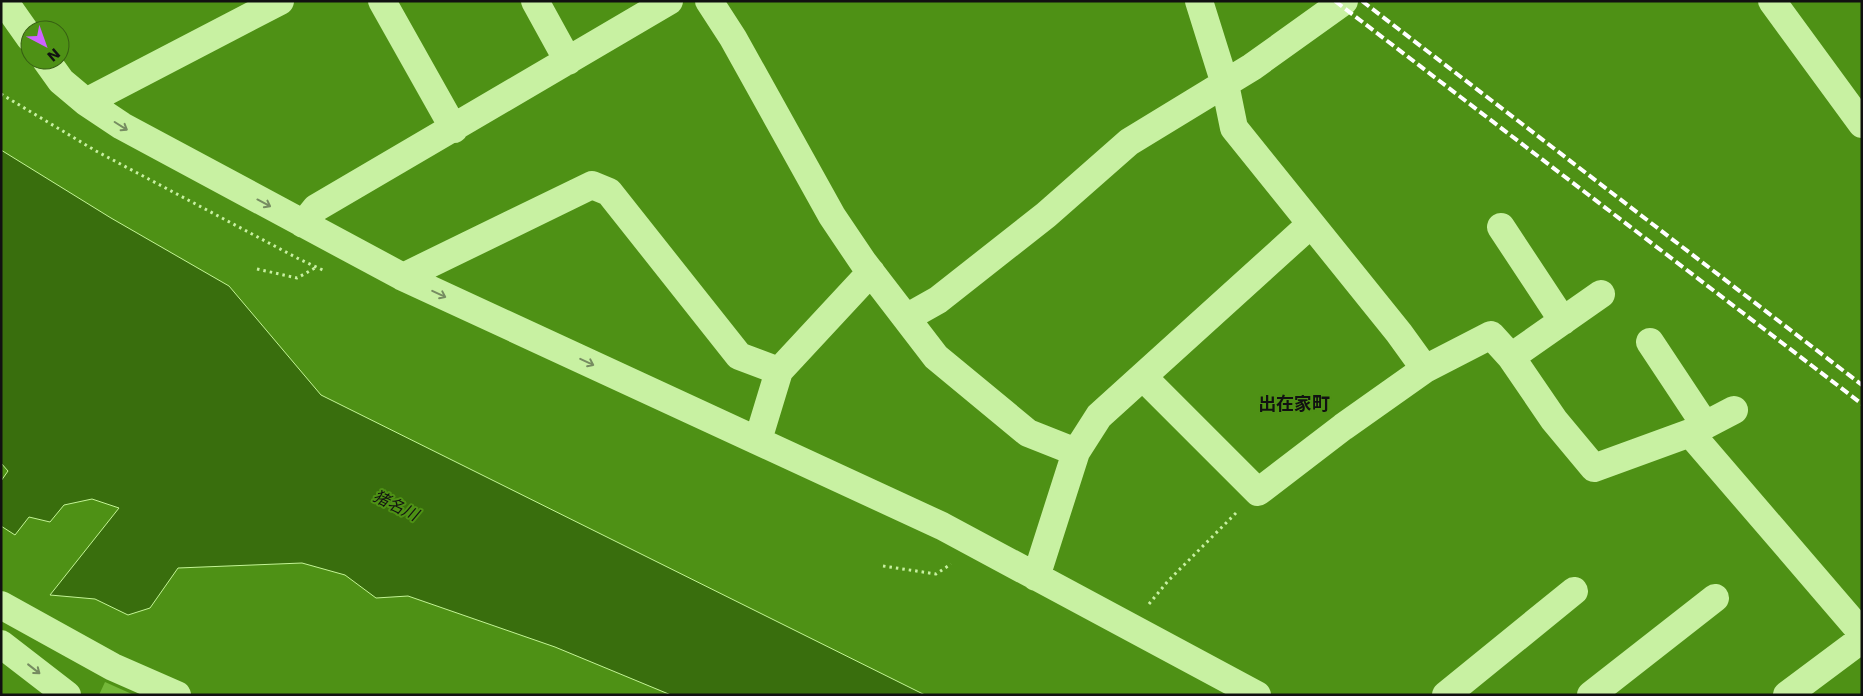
<svg xmlns="http://www.w3.org/2000/svg" width="1863" height="696" font-family="'DejaVu Sans','Noto Sans JP',sans-serif">
  <rect width="100%" height="100%" fill="#4e9115"/>
  <path fill="#396e0d" stroke="#c3f495" d="M 1,150 L 111,218 L 229,286 L 321,395 L 925,695 L 671,695 L 555,647 L 408,596 L 376,598 L 345,575 L 302,563 L 178,568 L 150,608 L 128,615 L 95,599 L 50,595 L 119,508 L 92,499 L 64,505 L 50,522 L 29,517 L 15,535 L 1,526 L 1,481 L 8,471 L 1,463 Z"/>
  <path fill="#74b839" d="M 105,682 L 134,695 L 99,695 Z"/>
  <g fill="none" stroke-linecap="round" stroke-linejoin="round">
    <path stroke="#c8f1a2" stroke-width="3" stroke-dasharray="2.5 4" stroke-linecap="butt" d="M 1,94 L 96,151 L 299,259 L 325,271
      M 257,269 L 297,278 L 315,268
      M 883,566 L 936,574 L 951,564
      M 1149,604 L 1168,581 L 1236,513"/>
    <path stroke="#c8f1a2" stroke-width="28" d="M 4,1 L 30,38
      M 382,1 L 454,129
      M 535,1 L 568,61
      M 709,1 L 733,38 L 832,216 L 863,262 L 936,357 L 1028,433 L 1076,452 L 1099,416 L 1311,224
      M 1199,1 L 1225,84 L 1234,128 L 1399,333 L 1425,369
      M 1772,1 L 1862,124
      M 46,60 L 61,81 L 86,102 L 122,126 L 403,277 L 942,526 L 1257,695
      M 86,102 L 280,1
      M 303,224 L 316,208 L 669,1
      M 1501,227 L 1563,321
      M 403,277 L 592,185 L 609,192 L 739,356 L 779,371
      M 906,318 L 938,300 L 1046,215 L 1129,142 L 1252,67 L 1344,1
      M 1650,342 L 1705,425
      M 1511,357 L 1601,294
      M 1143,377 L 1258,492 L 1343,427 L 1425,369 L 1491,335 L 1511,357 L 1554,420 L 1594,468 L 1690,433 L 1862,633
      M 1690,433 L 1734,410
      M 758,440 L 779,371 L 871,272
      M 1036,577 L 1076,452
      M 1,605 L 113,667 L 177,695
      M 1,644 L 67,695
      M 1446,695 L 1574,591
      M 1591,695 L 1715,598
      M 1787,695 L 1862,639"/>
    <path stroke="#fff" stroke-width="4" stroke-dasharray="9 4" stroke-linecap="butt" d="M 1335,1 L 1862,404
      M 1362,1 L 1862,385"/>
  </g>
  <defs><path id="oneway-shaft" d="M-6 0H5M1.5-3L5.5 0L1.5 3" fill="none" stroke-width="1.6" stroke-linecap="round" stroke-linejoin="round" transform="scale(1.25)"/></defs>
  <g stroke="#768c61">
    <use href="#oneway-shaft" transform="translate(121 126) rotate(32)"/>
    <use href="#oneway-shaft" transform="translate(264 203) rotate(28)"/>
    <use href="#oneway-shaft" transform="translate(439 294) rotate(25)"/>
    <use href="#oneway-shaft" transform="translate(587 362) rotate(25)"/>
    <use href="#oneway-shaft" transform="translate(34 669) rotate(38)"/>
  </g>
  <g text-anchor="middle" stroke-width="4" stroke-linejoin="round" paint-order="stroke">
    <g font-size="16" font-style="italic" fill="#111" stroke="#4e9115">
      <text transform="translate(396 505) rotate(26)" y="6">猪名川</text>
    </g>
    <g font-size="18" font-weight="bold" fill="#111" stroke="#4e9115">
      <text x="1294" y="410">出在家町</text>
    </g>
  </g>
  <rect width="1863" height="696" fill="none" stroke="#111111" stroke-width="5"/>
  <g transform="translate(45 45) rotate(139)"><circle r="24" fill="#4e9115" stroke="#365e13"/>
  <path d="M0-4L9 19L0 12L-9 19Z" fill="#ce62ff"/>
  <text y="-8" font-size="14" font-weight="bold" text-anchor="middle" fill="#111111">N</text>
  </g>
</svg>
